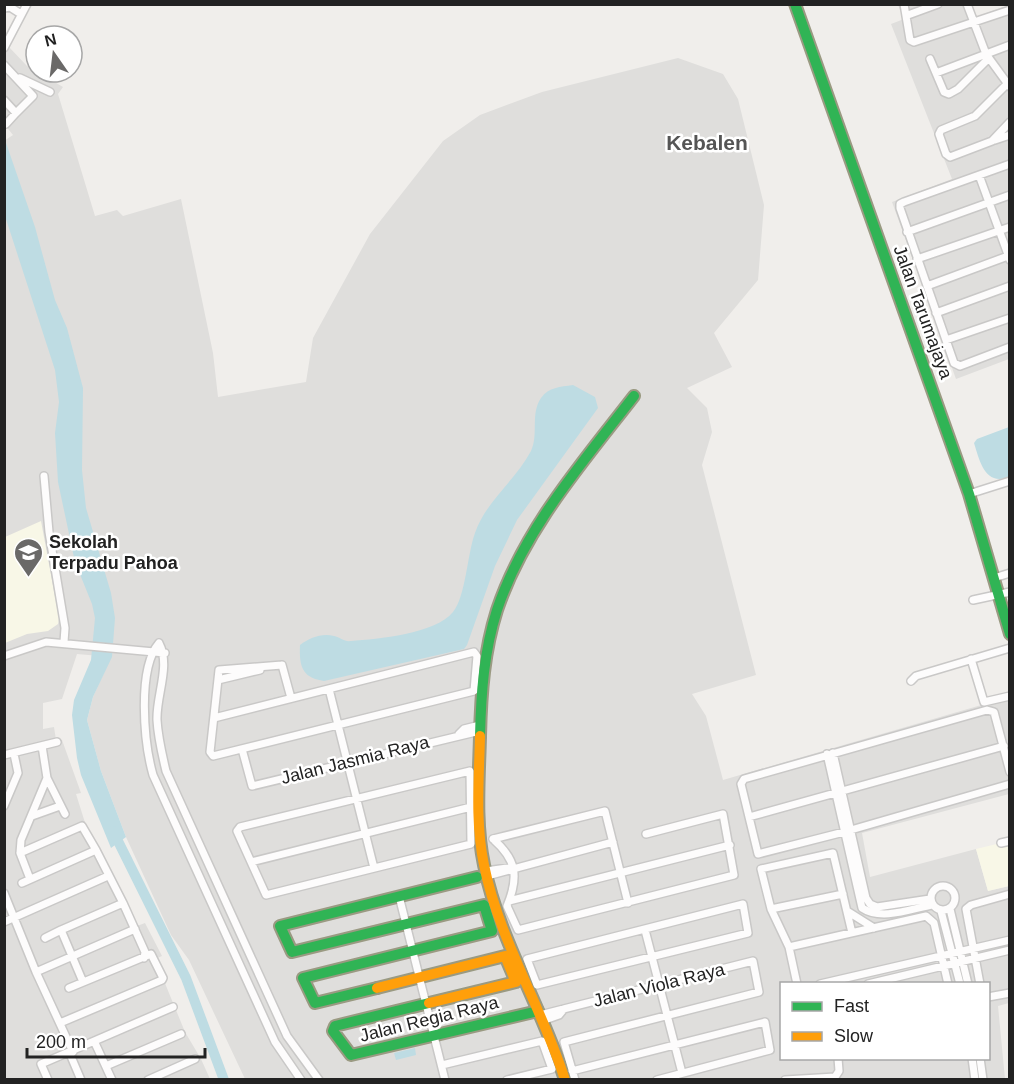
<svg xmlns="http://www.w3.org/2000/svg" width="1014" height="1084" font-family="Helvetica,sans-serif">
  <rect width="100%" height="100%" fill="#f0eeeb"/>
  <path fill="#dfdedc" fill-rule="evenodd" d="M 898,5 L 971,5 L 976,17 L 1009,5 L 1009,359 L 956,379 L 892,202 L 952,179 L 891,24 L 904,19 Z
    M 9,47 L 27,66 L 63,87 L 58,94 L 95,216 L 117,210 L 123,216 L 181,199 L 213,353 L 218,397 L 306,382 L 313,338 L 370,234 L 443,141 L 480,115 L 542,92 L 678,58 L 723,74 L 738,99 L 764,205 L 758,280 L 714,333 L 732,367 L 687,388 L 707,408 L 712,432 L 702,465 L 756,675 L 692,694 L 706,716 L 723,780 L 1009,697 L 1009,794 L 862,833 L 870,877 L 976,849 L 988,891 L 1009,886 L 1009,1003 L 998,1006 L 1005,1079 L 245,1079 L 189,960 L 171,935 L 126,837 L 101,771 L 87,720 L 93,697 L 111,657 L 77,654 L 62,699 L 43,703 L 43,729 L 54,727 L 56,740 L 62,740 L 81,793 L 76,794 L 87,829 L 137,926 L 145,923 L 162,956 L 155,959 L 185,1032 L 201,1059 L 210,1079 L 5,1079 L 4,141 L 13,135 L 5,125 L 4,53 ZM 782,984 L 988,984 L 988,1058 L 782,1058 Z"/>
  <path fill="#f8f7e7" d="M 41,521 L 59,618 L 58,624 L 48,631 L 27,634 L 5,643 L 5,537 Z
    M 1009,841 L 1009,886 L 988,891 L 976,849 Z"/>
  <path fill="#bedce3" d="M 4,137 L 35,227 L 55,300 L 67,328 L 83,388 L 82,470 L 86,508 L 111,593 L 115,618 L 112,657 L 93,697 L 87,720 L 101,771 L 126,837 L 111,848 L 81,775 L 77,758 L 72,715 L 74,700 L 91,660 L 95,618 L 92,604 L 75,562 L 58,482 L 55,433 L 59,402 L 55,370 L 5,216 Z
    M 573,385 L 595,397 L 598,408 L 517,520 L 495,566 L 467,645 L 464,649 L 324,681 C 302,678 299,666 300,645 C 310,638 321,633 334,636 C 340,637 344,642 351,641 C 378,639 435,634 453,612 C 466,596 467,555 475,533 C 486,501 515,481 531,451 C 539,434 530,414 541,398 C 549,387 560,387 573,385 Z
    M 1009,427 L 1009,477 C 985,486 980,462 974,443 L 977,439 Z
    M 415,1048 L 416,1055 L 396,1060 L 394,1053 Z"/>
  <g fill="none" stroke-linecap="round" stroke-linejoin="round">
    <path stroke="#bedce3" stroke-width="10" d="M 113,831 L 186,978 L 224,1080"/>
    <defs>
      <path id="street" d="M 904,4 L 910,40 L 914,42 L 1010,10
        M 967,4 L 986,54 L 1010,87
        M 4,8 L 10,7 L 21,14
        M 908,15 L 938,4
        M 4,48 L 27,4
        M 930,59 L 944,92 L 949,94 L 958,89 L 988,59
        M 4,65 L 33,96 L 16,113
        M 936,73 L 1010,45
        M 20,78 L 50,92
        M 1010,81 L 975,116 L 941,130 L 939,134 L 946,154 L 950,157 L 992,141 L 1010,122
        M 4,100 L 16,113 L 6,124
        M 995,140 L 1010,135
        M 1010,164 L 904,202 L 900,204 L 900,208 L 954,363 L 960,366 L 1010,347
        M 979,175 L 1010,260
        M 907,232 L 1010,195
        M 917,259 L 1010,227
        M 927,286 L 1008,256
        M 936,313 L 1010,286
        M 946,340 L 1010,318
        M 44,476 L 49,532 L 65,628 L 64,642
        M 969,494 L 1010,481
        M 994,578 L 1010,573
        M 973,600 L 1010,592
        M 4,656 L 46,642 L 165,653
        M 971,659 L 984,702 L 1010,696
        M 282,665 L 291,698
        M 218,680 L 260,670
        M 911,681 L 916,676 L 1010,648
        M 329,689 L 374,868
        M 214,718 L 474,652 L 477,656 L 474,691 L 213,756 L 210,752 L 219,670 L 282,665
        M 459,734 L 464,729 L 480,725
        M 42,746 L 47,778 L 65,814
        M 242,749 L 252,786 L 480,731
        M 833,753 L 866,898 L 870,904 L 877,907 L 930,899
        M 827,754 L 862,908 C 881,921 911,909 932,905
        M 4,755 L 57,742
        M 470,771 L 471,844 L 266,895 L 237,831 L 240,827 Z
        M 1010,772 L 994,712 L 987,710 L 744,779 L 741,784 L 758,854 L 844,832 L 1010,784
        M 4,806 L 18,773 L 14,754
        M 32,816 L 60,806
        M 749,817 L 1004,746
        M 493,839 C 517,860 519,877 507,906 L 518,930 L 734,875 L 723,814 L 646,834
        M 493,839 L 605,811 L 628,903
        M 1001,843 L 1010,841
        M 20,853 L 30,879
        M 251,862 L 471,807
        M 486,871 L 513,867
        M 487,876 L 613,842
        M 22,883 L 96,850 L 82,826 L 20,853 L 21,840 L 47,778
        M931 898a12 12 0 1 1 24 0a12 12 0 1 1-24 0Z
        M 4,893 L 36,972 L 73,1052
        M 399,896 L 445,1080
        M 509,901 L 730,845
        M 123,903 L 145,952 L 144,958
        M 743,904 L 748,933 L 537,985 L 527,959 Z
        M 771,909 L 843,894
        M 950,909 L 968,984
        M 847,911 L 874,928
        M 941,911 L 960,984
        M 4,922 L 108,876
        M 645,930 L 682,1073
        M 45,938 L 61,930
        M 789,947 L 926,916 L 934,923 L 948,984
        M 36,972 L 135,929
        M 83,982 L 61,930 L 123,903 L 96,850
        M 797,984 L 789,947 L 771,909 L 761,869 L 833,853 L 852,933
        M 820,984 L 1010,940
        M 868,984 L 1010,950
        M 980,984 L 966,909 L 971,905 L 1010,894
        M 988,997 L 1010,993
        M 540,1015 L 753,961 L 759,992 L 564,1042 L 575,1080
        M 542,1021 L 559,1015 L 564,1009
        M 60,1023 L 162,980 L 163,978 L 151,954 L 69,988
        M 95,1043 L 112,1080
        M 70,1054 L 81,1080
        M 972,1058 L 975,1080
        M 980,1058 L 983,1080
        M 442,1065 L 542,1041 L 552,1069 L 507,1080
        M 106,1066 L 181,1034
        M 572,1071 L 765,1022 L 770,1050 L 657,1080
        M 48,1080 L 41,1064 L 173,1007
        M 148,1080 L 195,1059
        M 301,1080 L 275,1042 L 153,775 C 144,743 137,669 159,643 C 171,666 156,695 157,720 C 158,738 162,754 166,771 L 287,1036 L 319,1080
        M 785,1080 L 835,1077 L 839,1071 L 838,1058"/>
      <path id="fast" d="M 795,4 L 969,494 L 1010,634
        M 480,736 C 481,693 484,651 497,610 C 524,529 583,462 634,396
        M 377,988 L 315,1003 L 303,978 L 492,931 L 484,905 L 292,952 L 280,926 L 477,877
        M 429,1003 L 335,1026 L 333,1031 L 351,1055 L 538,1011"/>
      <path id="slow" d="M 480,736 C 479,779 475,822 484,865 C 499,940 542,1007 565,1080
        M 377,988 L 505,956 L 516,982 L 429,1003"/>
    </defs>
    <use href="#street" stroke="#c9c8c7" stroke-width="10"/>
    <use href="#fast" stroke="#9a9a82" stroke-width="14"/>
    <use href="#slow" stroke="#9a9a82" stroke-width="14"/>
    <use href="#street" stroke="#fdfcfc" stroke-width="7"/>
    <use href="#fast" stroke="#30b455" stroke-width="10"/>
    <use href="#slow" stroke="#ff9f0a" stroke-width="10"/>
  </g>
  <defs>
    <symbol id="school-pin" viewBox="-11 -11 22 30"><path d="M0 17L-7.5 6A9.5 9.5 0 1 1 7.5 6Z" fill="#6a6968" stroke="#fff"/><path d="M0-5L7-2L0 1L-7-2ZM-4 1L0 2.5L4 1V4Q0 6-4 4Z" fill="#fff"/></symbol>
  </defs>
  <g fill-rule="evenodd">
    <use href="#school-pin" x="12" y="536" width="33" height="45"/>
  </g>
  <g text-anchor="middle" stroke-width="5" stroke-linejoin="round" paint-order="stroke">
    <g font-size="18" fill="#222" stroke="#fff">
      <text transform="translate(923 312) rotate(70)" y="6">Jalan Tarumajaya</text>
      <text transform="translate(355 760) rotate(-14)" y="6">Jalan Jasmia Raya</text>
      <text transform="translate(659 985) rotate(-14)" y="6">Jalan Viola Raya</text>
      <text transform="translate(429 1019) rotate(-14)" y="6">Jalan Regia Raya</text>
    </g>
    <g font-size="18" font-weight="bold" fill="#222" stroke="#fff" text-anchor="start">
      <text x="49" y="548">Sekolah<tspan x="49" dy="21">Terpadu Pahoa</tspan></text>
    </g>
    <g font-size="21" font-weight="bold" fill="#555" stroke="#fff">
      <text x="707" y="150">Kebalen</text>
    </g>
  </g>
  <rect width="1014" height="1084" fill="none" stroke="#222222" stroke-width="12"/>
  <rect x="780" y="982" width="210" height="78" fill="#ffffff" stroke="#a7a7a7" stroke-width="1.5"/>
  <rect x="792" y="1002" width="30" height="9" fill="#30b455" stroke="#a7a7a7" stroke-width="1.5"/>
  <text x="834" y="1012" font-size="18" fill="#222222">Fast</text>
  <rect x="792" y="1032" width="30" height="9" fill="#ff9f0a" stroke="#a7a7a7" stroke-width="1.5"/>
  <text x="834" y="1042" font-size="18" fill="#222222">Slow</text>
  <g transform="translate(54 54) rotate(346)"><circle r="28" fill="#ffffff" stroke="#a7a7a7" stroke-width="1.5"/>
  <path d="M0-4.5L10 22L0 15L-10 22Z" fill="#6a6968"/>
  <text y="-9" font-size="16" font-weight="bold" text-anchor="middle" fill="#222222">N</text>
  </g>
  <path d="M27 1048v9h178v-9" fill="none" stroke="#222222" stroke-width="3"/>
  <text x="36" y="1048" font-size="18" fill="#222222" stroke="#ffffff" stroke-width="4.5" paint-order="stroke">200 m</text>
</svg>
